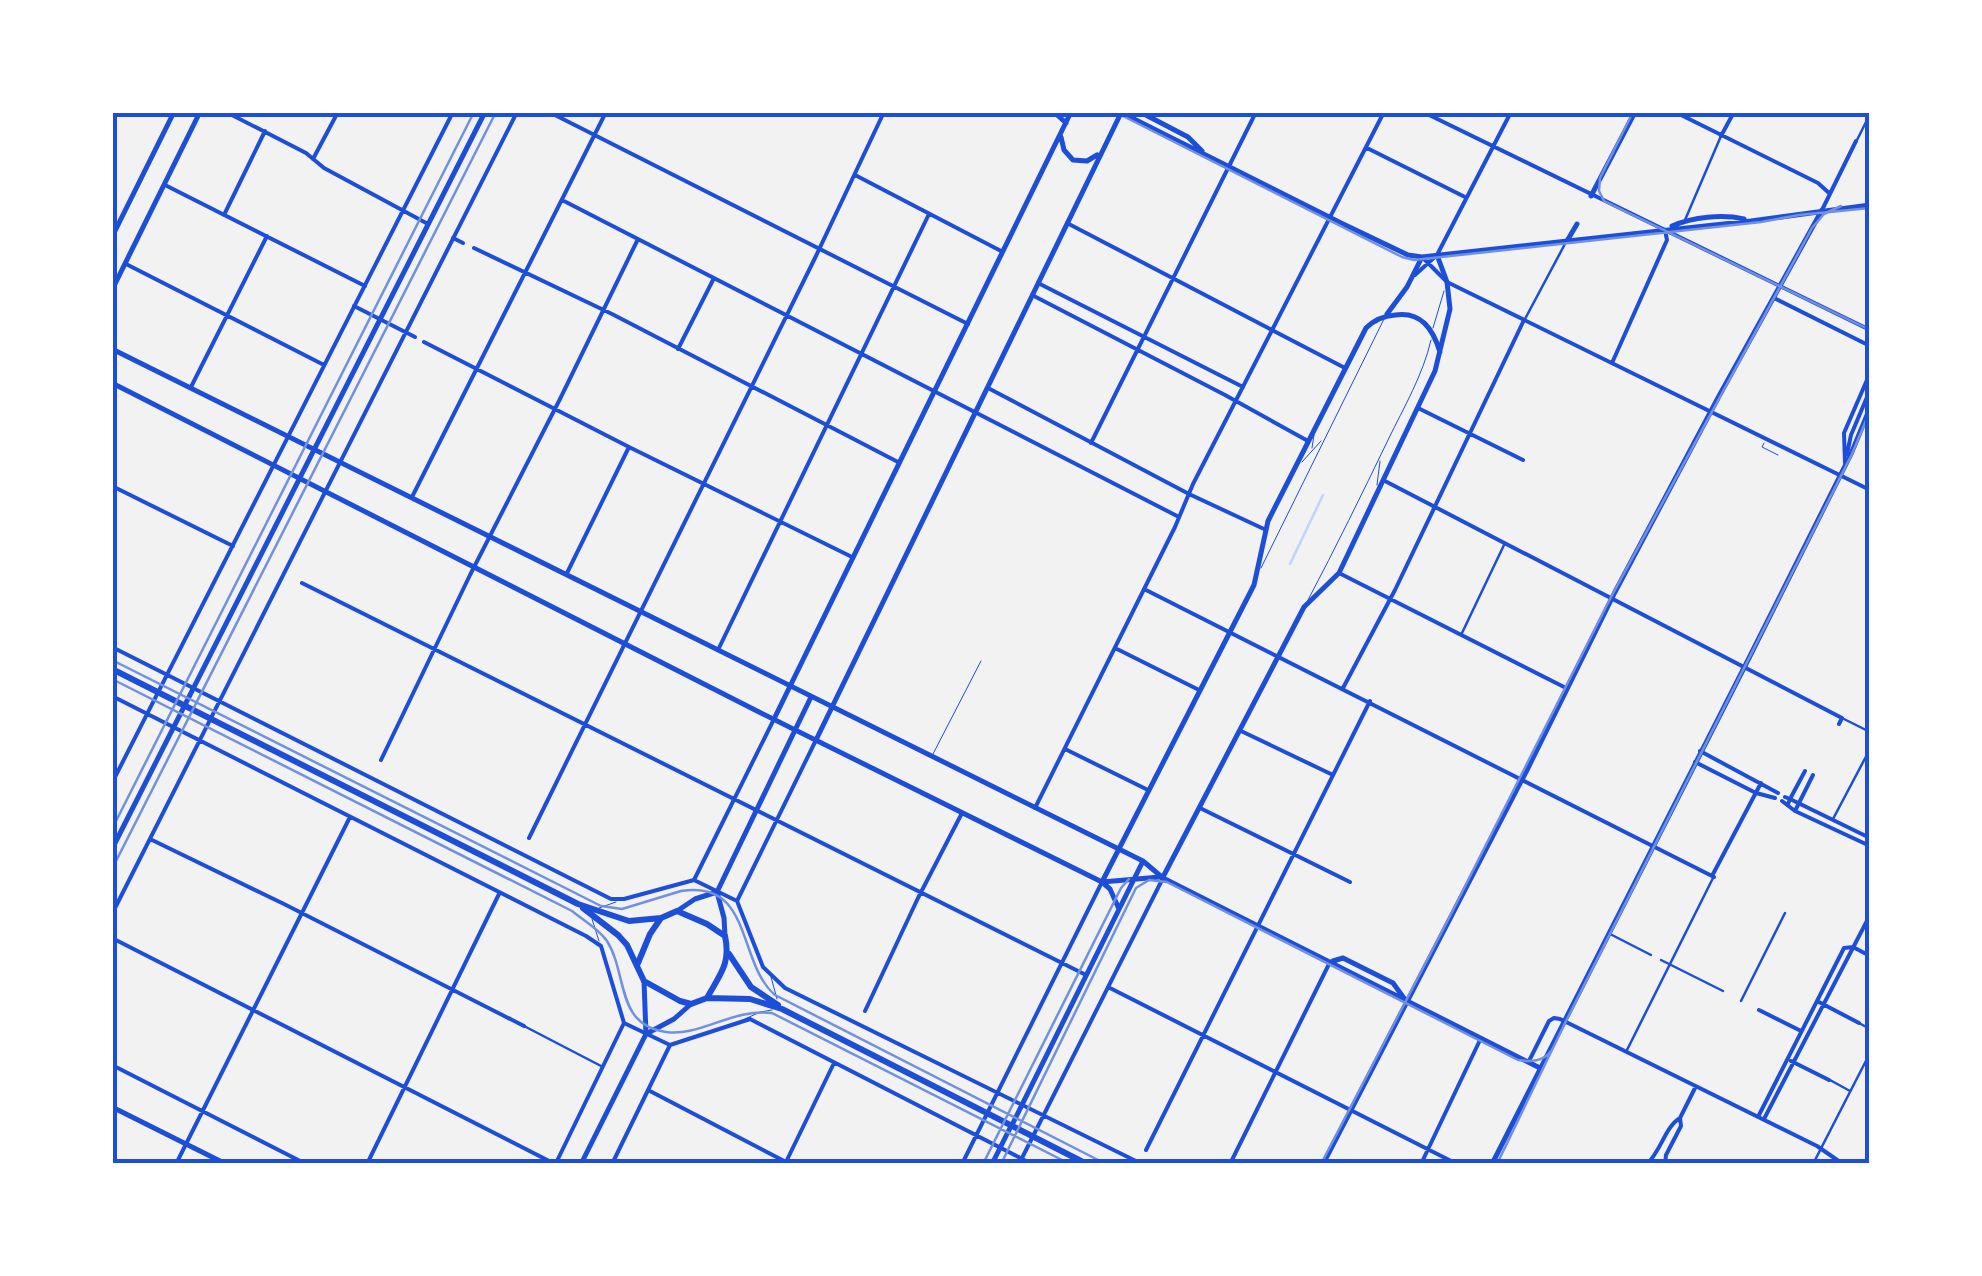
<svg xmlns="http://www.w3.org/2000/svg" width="1982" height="1276" font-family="Montserrat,sans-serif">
  <rect width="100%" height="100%" fill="#f2f2f2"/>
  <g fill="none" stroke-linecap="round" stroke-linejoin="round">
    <path stroke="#bfd3fe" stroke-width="2.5" d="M 1290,564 L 1323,495"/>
    <path stroke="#1d4ed8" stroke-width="1" d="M 1433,328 L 1444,291
      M 1764,443 L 1762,447 L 1778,455
      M 1312,448 L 1314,435
      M 1302,462 L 1321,441
      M 1377,485 L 1380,461
      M 1261,568 L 1384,319
      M 1308,600 C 1336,547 1362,494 1388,440 C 1404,407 1423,375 1431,340
      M 933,754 L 981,661
      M 599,908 L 616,902
      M 592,919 L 599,941
      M 771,977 L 777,999
      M 745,1019 L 760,1012 L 772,1010"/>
    <path stroke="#1d4ed8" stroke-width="2.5" d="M 1857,140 L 1870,114
      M 1685,220 L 1721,136
      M 1525,319 L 1566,242
      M 1462,633 L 1504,545
      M 1844,719 L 1870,732
      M 1833,819 L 1870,749
      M 1612,935 L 1651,955
      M 1661,960 L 1723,991
      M 1741,1001 L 1785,913
      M 1859,1023 L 1870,1029
      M 524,1026 L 601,1066
      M 1627,1050 L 1713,878
      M 1830,1080 L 1850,1091
      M 1813,1164 L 1870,1053"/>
    <path stroke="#1d4ed8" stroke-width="4" d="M 226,112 L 306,153 L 324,168 L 428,224
      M 549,112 L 968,324
      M 1423,112 L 1870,330
      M 1675,112 L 1818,183 L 1829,193
      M 1721,136 L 1734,112
      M 1367,148 L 1465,197
      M 313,159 L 338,112
      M 855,175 L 1001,251
      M 165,185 L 365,286
      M 562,200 L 1179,517
      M 1823,208 L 1856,141
      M 224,215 L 265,131
      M 1067,223 L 1345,368
      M 453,238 L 463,243
      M 474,248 L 612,314 L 898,462
      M 1422,257 L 1447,282 L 1870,490
      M 126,264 L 324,365
      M 1415,275 L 1437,255 L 1511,112
      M 1038,283 L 1243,387
      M 1032,295 L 1225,395 L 1308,441
      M 1774,298 L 1870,346
      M 354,306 L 415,337
      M 424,342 L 629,447 L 852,557
      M 678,349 L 714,278
      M 1612,363 L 1667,240 L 1665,230
      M 191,387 L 267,236
      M 988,388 L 1189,494 L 1264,529
      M 1418,408 L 1523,460
      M 1091,443 L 1256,112
      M 1847,454 L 1851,435 L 1870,390
      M 1845,463 L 1844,433 L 1870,373
      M 1383,480 L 1842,718 L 1839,724
      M 112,486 L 233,546
      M 412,497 L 606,112
      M 567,573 L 629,447
      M 1339,573 L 1566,688
      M 302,583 L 1086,975
      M 1144,589 L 1714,877
      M 112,647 L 611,899 L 624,899 L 694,880 L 737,901 L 763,967 L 785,988 L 1142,1164
      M 1115,648 L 1199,690
      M 718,650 L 929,214
      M 1343,688 L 1395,590 L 1524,320
      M 112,696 L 586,936 L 601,946 L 624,1023 L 670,1045 L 750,1019 L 1032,1164
      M 1241,731 L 1333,775
      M 1065,749 L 1148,790
      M 1700,751 L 1778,793
      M 381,760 L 470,575 L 560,399 L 638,239
      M 1695,762 L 1756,793 L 1775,798
      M 112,783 L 453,112
      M 1785,797 L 1790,799 L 1805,771
      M 1782,801 L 1795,811 L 1870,846
      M 1788,804 L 1790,799 L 1870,838
      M 1035,808 L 1175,527 L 1193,484 L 1384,112
      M 1200,808 L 1350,882
      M 1795,811 L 1813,775
      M 529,838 L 815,258 L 884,112
      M 150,839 L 284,904 L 524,1026
      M 1712,876 L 1761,783
      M 694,880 L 774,719
      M 737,901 L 816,740
      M 112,914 L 517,112
      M 112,938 L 555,1164
      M 1853,947 L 1870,956
      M 1108,987 L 1457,1164
      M 1817,1001 L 1859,1023
      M 1759,1010 L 1801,1031
      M 865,1011 L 918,898 L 962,813
      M 1529,1061 L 1549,1021 L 1554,1018 L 1560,1019 L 1817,1146 L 1843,1164
      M 1791,1061 L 1829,1080
      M 112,1065 L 306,1164
      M 648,1090 L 790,1164
      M 1758,1117 L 1844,948 L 1853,947
      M 1764,1119 L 1870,915
      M 1146,1150 L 1370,701
      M 786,1162 L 834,1063
      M 556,1163 L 624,1023
      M 176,1164 L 350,817
      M 367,1164 L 499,894
      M 612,1164 L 670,1045
      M 962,1164 L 1102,882
      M 1019,1164 L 1163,878
      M 1230,1164 L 1330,962
      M 1421,1164 L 1481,1038
      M 1618,1164 L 1641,1164
      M 1647,1164 C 1661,1151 1665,1127 1680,1118
      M 1665,1164 L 1666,1155 L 1681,1126 L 1680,1118 L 1696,1086"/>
    <path stroke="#1d4ed8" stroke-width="5" d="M 1054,112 L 1066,123
      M 1120,112 L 1341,223 L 1408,255 L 1422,257 L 1751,221 L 1870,205
      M 1140,112 L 1188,137 L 1202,151
      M 1061,137 L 1064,150 L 1073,160 L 1087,161 L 1097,155
      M 1591,196 L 1635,112
      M 1672,226 C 1693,217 1722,214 1744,219
      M 112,237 L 174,112
      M 1567,241 L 1577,224
      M 112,290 L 200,112
      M 1387,314 L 1407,287 L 1422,257
      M 112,349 L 1143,861 L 1163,878 L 1540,1068
      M 112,383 L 759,712 L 1102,882 L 1160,877
      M 774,719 L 1071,112
      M 816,740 L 1121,113
      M 1163,877 L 1304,607 L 1339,573 L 1435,371 L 1450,309 L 1447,282 L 1437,255
      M 1102,882 L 1254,585 L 1268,521 L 1366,328 C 1374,320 1382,316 1395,315 C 1421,311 1433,329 1440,352
      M 1102,882 L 1110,889 L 1119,909
      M 677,911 L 695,899 L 717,892
      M 725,936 L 724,918 L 717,892 L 811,697
      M 1333,961 L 1343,958 L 1393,983 L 1406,1001
      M 1012,1125 L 1143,861
      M 1323,1164 L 1528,768 L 1615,592 L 1719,396 L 1822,210
      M 1492,1164 L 1749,658 L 1851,454 L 1870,408"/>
    <path stroke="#1d4ed8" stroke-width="5" d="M 112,849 L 485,112
      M 646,1034 L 674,1019 L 691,1004
      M 112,1107 L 226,1164
      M 581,1164 L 646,1034 L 644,981
      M 992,1164 L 1011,1126"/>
    <path stroke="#1d4ed8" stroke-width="6" d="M 112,669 L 578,904 L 629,921 L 661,918
      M 583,908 L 618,935 L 627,945 L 644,981 L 680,1001 L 691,1004 L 707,998 C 720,974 731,964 725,936 L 707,924 L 677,911 L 661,918 L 650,934 L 638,963
      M 729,954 L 751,987 L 778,1005
      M 707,998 L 750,999 L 782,1009 L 1087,1164"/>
    <path stroke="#7290e2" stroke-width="2.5" d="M 1115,112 L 1402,257 L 1414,260 L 1761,222 L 1799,215 L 1870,208
      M 1633,112 L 1600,178 L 1599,191 L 1604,201 L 1870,330
      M 112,660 L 601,906 L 622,909 L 681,891 C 753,879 737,963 775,995 L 1106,1164
      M 112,679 L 572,911 C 583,920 599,929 607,941 C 628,974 615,1025 666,1032 C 700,1037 733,1008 772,1013 L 1070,1164
      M 112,829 L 474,112
      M 112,869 L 496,112
      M 983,1164 L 1121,888 L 1129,879
      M 1001,1164 L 1136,888 L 1149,880 L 1167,882 L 1518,1060 C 1531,1062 1543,1062 1552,1050
      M 1321,1164 L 1449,918 L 1610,599 L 1812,228 L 1824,214 L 1841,206
      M 1497,1164 L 1564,1025 L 1852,454 L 1870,411"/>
  </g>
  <rect width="1982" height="1276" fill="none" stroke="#ffffff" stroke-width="230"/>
  <rect x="115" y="115" width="1752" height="1046" fill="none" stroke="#1d4ed8" stroke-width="4"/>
</svg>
